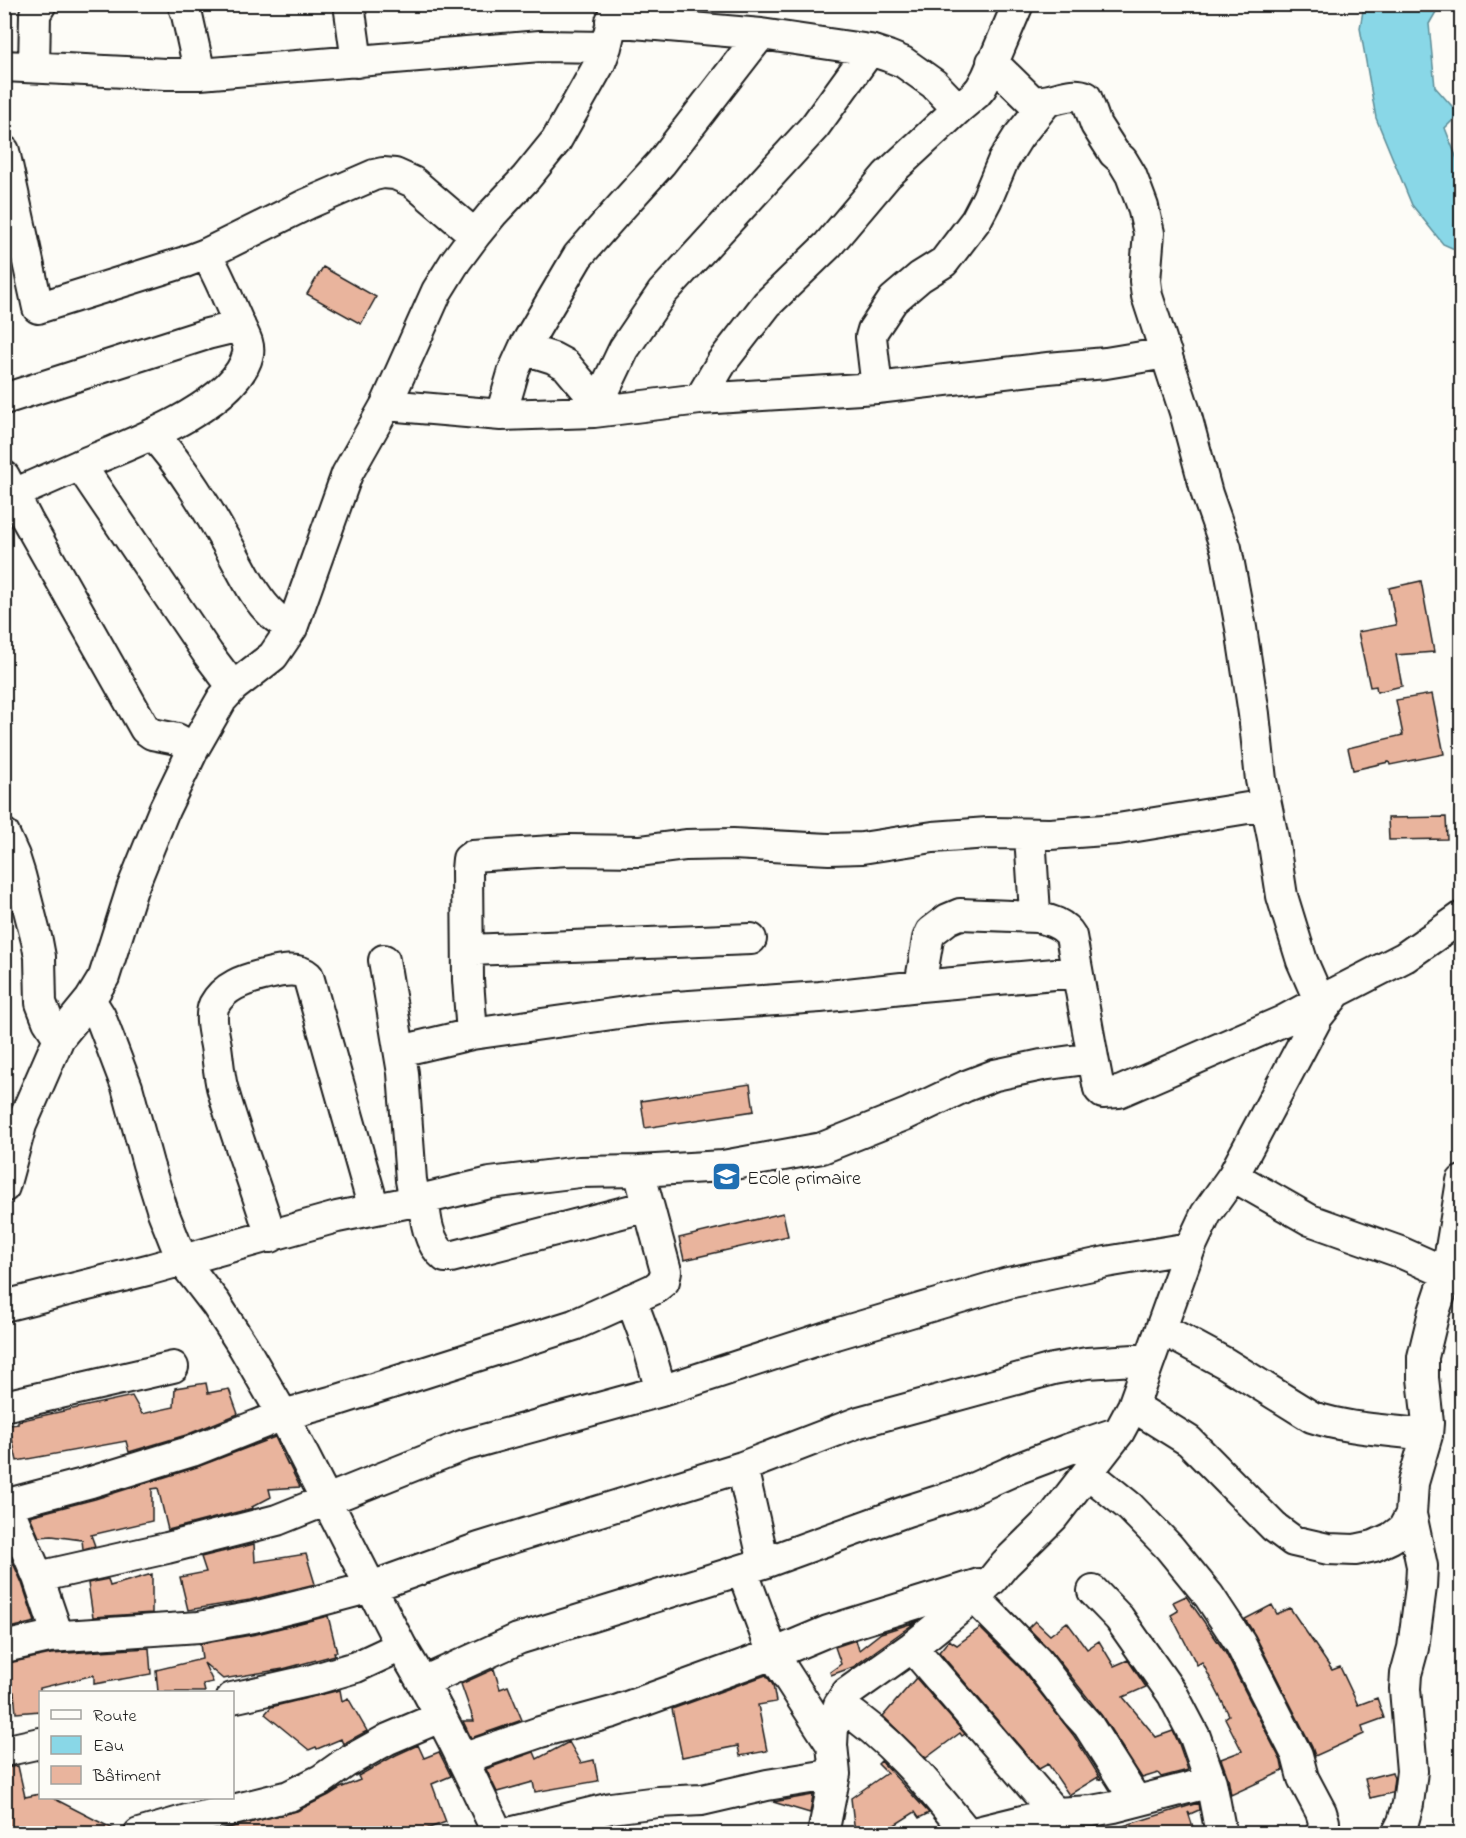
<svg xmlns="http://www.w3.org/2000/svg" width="1466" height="1838" font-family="'Indie Flower',sans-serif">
  <rect width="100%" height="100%" fill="#fdfcf7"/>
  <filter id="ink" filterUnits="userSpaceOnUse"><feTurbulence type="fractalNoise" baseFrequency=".0167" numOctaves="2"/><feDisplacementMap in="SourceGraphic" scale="12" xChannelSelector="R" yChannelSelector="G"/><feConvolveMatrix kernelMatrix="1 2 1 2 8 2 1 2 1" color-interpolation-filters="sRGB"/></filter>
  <g filter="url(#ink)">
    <path fill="#89d7e7" stroke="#5d8c96" stroke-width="1.5" d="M 1364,5 L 1440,5 L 1429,24 L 1435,87 L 1459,114 L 1445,128 L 1461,169 L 1461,252 L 1443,244 L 1412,205 L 1376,118 L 1360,28 Z"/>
    <path fill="#e9b49d" stroke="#1c1c1c" stroke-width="1.5" d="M 323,267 L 376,297 L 361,324 L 307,294 Z
      M 1421,581 L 1434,652 L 1396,655 L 1402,686 L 1377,692 L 1376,686 L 1370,687 L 1358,632 L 1396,625 L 1389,588 Z
      M 1432,694 L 1444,754 L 1390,765 L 1389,762 L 1353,770 L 1348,748 L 1403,735 L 1396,700 Z
      M 1446,817 L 1447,839 L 1389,840 L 1388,818 Z
      M 750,1084 L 754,1111 L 645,1128 L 641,1101 Z
      M 783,1213 L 788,1236 L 684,1260 L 679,1238 Z
      M 206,1383 L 208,1393 L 229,1389 L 238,1414 L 186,1435 L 129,1452 L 126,1441 L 17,1461 L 9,1425 L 18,1424 L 18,1421 L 132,1396 L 142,1414 L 174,1407 L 175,1388 Z
      M 275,1437 L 288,1465 L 289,1465 L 300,1487 L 269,1489 L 271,1497 L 252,1507 L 253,1508 L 168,1530 L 158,1488 L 152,1489 L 152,1521 L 91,1535 L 95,1546 L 83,1549 L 82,1540 L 52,1536 L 39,1537 L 30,1516 L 95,1499 L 197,1467 Z
      M 4,1543 L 22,1583 L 35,1622 L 10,1628 L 4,1613 Z
      M 254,1544 L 255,1562 L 306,1554 L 315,1584 L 250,1600 L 188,1610 L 180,1577 L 206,1572 L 201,1557 Z
      M 152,1574 L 152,1613 L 93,1617 L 88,1583 L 108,1579 L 110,1586 Z
      M 1186,1596 L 1225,1652 L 1281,1761 L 1283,1771 L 1231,1795 L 1228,1778 L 1221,1759 L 1242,1751 L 1225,1718 L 1229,1715 L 1202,1662 L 1197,1665 L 1171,1615 L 1178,1611 L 1173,1602 Z
      M 1272,1605 L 1277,1614 L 1290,1608 L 1332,1670 L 1340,1667 L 1358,1705 L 1377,1698 L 1384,1718 L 1362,1726 L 1364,1734 L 1315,1756 L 1312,1747 L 1255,1635 L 1245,1619 Z
      M 328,1616 L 337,1652 L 334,1652 L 335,1655 L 283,1669 L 223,1679 L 204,1663 L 213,1682 L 203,1684 L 205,1692 L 158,1692 L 156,1670 L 202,1659 L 200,1644 L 257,1634 Z
      M 1035,1621 L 1050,1635 L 1067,1622 L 1087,1649 L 1099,1641 L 1114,1666 L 1128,1660 L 1146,1687 L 1123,1697 L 1156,1737 L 1173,1731 L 1179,1744 L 1188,1770 L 1161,1777 L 1158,1773 L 1142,1778 L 1102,1716 L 1051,1651 L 1028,1628 Z
      M 916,1622 L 853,1667 L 831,1675 L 830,1672 L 841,1664 L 835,1647 L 856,1640 L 859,1650 L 881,1633 Z
      M 980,1628 L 1024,1672 L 1074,1736 L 1101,1779 L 1098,1780 L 1098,1777 L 1069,1795 L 1048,1764 L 1039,1769 L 939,1652 L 949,1640 L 957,1645 Z
      M 149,1648 L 151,1674 L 94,1684 L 94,1675 L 40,1688 L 40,1711 L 16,1713 L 14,1692 L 4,1693 L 4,1664 L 51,1654 Z
      M 494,1669 L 500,1689 L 508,1686 L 522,1720 L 471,1738 L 463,1721 L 474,1721 L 461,1684 Z
      M 766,1675 L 773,1685 L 776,1702 L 758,1705 L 767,1751 L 740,1756 L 738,1746 L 682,1757 L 672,1709 Z
      M 916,1678 L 965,1734 L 962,1736 L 960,1733 L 926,1758 L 883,1716 Z
      M 340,1690 L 342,1701 L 348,1698 L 367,1731 L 343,1744 L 341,1739 L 317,1749 L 316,1747 L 309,1750 L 265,1714 L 271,1707 Z
      M 569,1742 L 581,1763 L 594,1760 L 598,1781 L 535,1792 L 533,1782 L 497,1792 L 486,1769 L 534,1752 L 537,1759 Z
      M 418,1745 L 424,1758 L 439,1752 L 451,1776 L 432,1784 L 446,1822 L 415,1833 L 220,1833 L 220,1830 L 297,1811 L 329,1795 L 340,1788 L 360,1780 L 358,1776 L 396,1755 Z
      M 881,1761 L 929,1813 L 919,1818 L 915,1812 L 882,1833 L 855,1833 L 851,1798 L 887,1773 L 878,1764 Z
      M 18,1766 L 25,1797 L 40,1794 L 40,1797 L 51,1797 L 121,1833 L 4,1833 L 4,1768 Z
      M 1392,1772 L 1394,1778 L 1392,1793 L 1370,1798 L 1365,1779 Z
      M 813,1795 L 810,1813 L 773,1802 Z
      M 1198,1803 L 1199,1810 L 1190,1814 L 1188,1812 L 1195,1833 L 1113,1833 L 1113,1829 Z"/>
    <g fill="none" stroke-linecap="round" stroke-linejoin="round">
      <defs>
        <path id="minor" d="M 183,4 L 187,15 L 200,74
          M 349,4 L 357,62
          M 992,62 L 1031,100 C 1049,106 1068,89 1086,97 L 1096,125 L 1114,153 L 1122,160 L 1131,175 L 1143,207 L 1149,233 L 1145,281 L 1147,296 L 1185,412 L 1207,494 L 1226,548 L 1241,628 L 1254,714 L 1261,780 L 1273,838 L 1282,896 L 1302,961 L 1320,1002
          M 4,66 L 166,74 L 200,74 L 540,46 L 606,47
          M 34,67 L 35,14 L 41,4
          M 958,109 L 976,94 L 981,88 L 987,77 L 1018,4
          M 4,151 L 38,308 L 185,262 L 206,254 L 307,204 L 374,175 L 383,173 L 395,174 L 413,182 L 475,235
          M 525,346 L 534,352 L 553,358 L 566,365 L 587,390 L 601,396
          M 877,388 L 871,337 L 873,330 L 893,300 L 920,277 L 944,262 L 976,220 L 987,199 L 1003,161 L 1018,137 L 1047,101
          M 4,399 L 207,334 L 240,326
          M 700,399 L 722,362 L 767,304 L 828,245 L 887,175 L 958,109 L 934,84 L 903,62 L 888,56 L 870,50 L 761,34
          M 386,405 L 501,415 L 594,412 L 700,399 L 877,388 L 1048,368 L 1106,363 L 1166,353
          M 594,412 L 624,349 L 662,293 L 815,126 L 870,50
          M 501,415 L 514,370 L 525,346 L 578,256 L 613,216 L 661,163 L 761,34 L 611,21
          M 153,435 C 184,468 208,510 230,549 C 243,571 254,598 273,615 C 278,620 286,624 292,628
          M 80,465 C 125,446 236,407 248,354 C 250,343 243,334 239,324 C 228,300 220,277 206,254
          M 4,476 L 27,520 L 145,729 L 152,734 L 177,739 L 194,748
          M 14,494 L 80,465 L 208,654 L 233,687
          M 4,834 L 14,856 L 20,875 L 37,941 L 40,957 L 41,1003 L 48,1021 L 59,1038
          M 1030,835 L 1035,913 L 1037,917 C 1050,920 1064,924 1071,936 L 1093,1058
          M 469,950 L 751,939
          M 384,960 L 403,1073 L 411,1180 L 415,1201
          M 920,986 L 928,939 L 931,932 L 948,919 L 960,914 L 1037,917
          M 90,1000 L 100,1016 L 127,1087 L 148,1164 L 163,1212 L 182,1260 L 216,1304 L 243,1346 L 283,1415 L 401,1646 C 438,1706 468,1770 498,1834
          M 472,1034 L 468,980 L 467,870 L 468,859 L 472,856 L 568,850 L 640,851 L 686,845 L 733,844 L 829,849 L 862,848 L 933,837 L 988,833 L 1050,834 L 1118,829 L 1266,805
          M 400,1051 L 472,1034 L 647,1009 L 820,997 L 920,986 L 1077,972
          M 1233,1176 L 1310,1220 L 1400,1252 L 1447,1273
          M 4,1187 L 21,1125 L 59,1038 L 90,1000 L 104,977 L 132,889 L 164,810 L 194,748 L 222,699 L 233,687 L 273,656 L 292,628 L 347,474 L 386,405 L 437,291 L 455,262 L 475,235 L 493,213 L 526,178 L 556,141 L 600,63 L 606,47 L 616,4
          M 424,1199 C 425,1219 428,1243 445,1257 L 451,1257 L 648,1206
          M 271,1237 C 256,1186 236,1138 222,1087 C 219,1074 218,1060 216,1046 C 214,1035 209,1017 214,1005 C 224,986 244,980 263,975 C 276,972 297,966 308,976 L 374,1209
          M 631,1299 L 648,1345 L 661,1391
          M 4,1306 L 151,1269 L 337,1217 L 415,1201 L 490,1183 L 579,1172 L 639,1171 L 723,1166 L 822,1148 L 907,1114 L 966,1086 L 995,1075 L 1042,1065 L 1093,1058 L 1099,1089 L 1103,1093 L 1119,1092 L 1283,1021 L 1337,992
          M 1162,1329 L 1225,1363 L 1312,1417 C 1348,1429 1389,1430 1427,1435
          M 4,1406 L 173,1367
          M 1133,1406 L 1189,1441 L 1274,1527 L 1293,1541 L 1328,1549 L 1355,1550 L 1374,1546 L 1391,1538 L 1403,1529 L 1411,1514
          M 742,1467 L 764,1563
          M 1088,1473 L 1130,1507 L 1169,1547 L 1209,1596 L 1240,1643 L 1297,1755 L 1303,1778 L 1321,1812 L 1324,1822 L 1322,1834
          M 4,1505 L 91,1482 L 192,1451 L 283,1415 L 338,1400 L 574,1325 L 654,1289 L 664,1281 L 666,1271 L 639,1171
          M 7,1505 L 38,1577
          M 742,1570 L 773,1654 L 832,1745
          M 1093,1591 L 1119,1618 L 1173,1695 L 1195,1737 L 1211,1782 L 1221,1834
          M 974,1597 L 1037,1661 L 1076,1712 L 1088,1725 L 1136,1801
          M 58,1636 L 38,1577 L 167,1548 L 277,1520 L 462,1446 L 661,1391 L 836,1334 L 1008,1283 L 1106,1262 L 1190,1248
          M 4,1647 L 49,1637 L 199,1627 L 254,1617 L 311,1603 L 371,1587 L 479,1548 L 742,1467 L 859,1422 L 1053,1369 L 1087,1363 L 1150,1359
          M 912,1647 L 1055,1813
          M 423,1682 L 518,1639 L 764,1563 L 907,1511 L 963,1493 L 1019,1468 L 1069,1449 L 1119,1432
          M 232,1698 L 312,1680 L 356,1667 L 401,1646
          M 839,1705 C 891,1738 929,1786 968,1834
          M 4,1751 L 40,1743
          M 462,1759 L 540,1732 L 613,1712 L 773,1654 L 828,1631 L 979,1584
          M 139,1834 L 187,1820 L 233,1810 L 289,1796 L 321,1780 L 345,1763 L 388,1739 L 440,1717
          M 505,1834 L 611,1808 L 658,1802 L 702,1800 L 767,1785 L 835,1774
          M 823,1834 L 835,1774 L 832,1745 L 833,1727 L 839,1705 L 847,1693 L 912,1647 L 974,1597 L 992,1580 L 1005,1564 L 1053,1517 L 1119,1432 L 1133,1406 L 1190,1248 L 1206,1214 L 1233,1176 L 1318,1016 L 1337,992 L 1405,957 L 1462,917
          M 969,1834 L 1055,1813 L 1092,1811 L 1114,1807 L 1211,1782
          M 1397,1834 L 1403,1822 L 1408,1804 L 1412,1771 L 1405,1689 L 1406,1674 L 1413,1648 L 1421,1587 L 1422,1566 L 1411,1514 L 1413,1483 L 1427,1435 L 1428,1423 L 1423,1378 L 1423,1357 L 1434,1312 L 1447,1273 L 1462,1181"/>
      </defs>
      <use href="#minor" stroke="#1c1c1c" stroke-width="34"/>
      <use href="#minor" stroke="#fdfcf7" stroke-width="30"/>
    </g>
  </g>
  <defs>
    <symbol id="school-square" viewBox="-11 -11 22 22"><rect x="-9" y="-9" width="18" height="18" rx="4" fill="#1f6fb2" stroke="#fdfcf7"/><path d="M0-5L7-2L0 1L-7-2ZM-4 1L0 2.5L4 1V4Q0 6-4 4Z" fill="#fff"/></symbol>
  </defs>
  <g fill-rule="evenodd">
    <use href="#school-square" x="710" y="1160" width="33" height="33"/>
  </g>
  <g text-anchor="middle" stroke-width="5" stroke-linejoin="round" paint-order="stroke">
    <g font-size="20" fill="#1c1c1c" stroke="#fdfcf7" text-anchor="start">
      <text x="747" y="1184">Ecole primaire</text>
    </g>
  </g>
  <rect width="1466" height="1838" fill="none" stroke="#fdfcf7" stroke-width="24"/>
  <rect x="12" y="12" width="1442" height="1814" fill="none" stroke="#1c1c1c" stroke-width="2" filter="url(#ink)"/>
  <rect x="39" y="1691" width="195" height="108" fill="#fdfcf7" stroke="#a3a29f" stroke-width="1.5"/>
  <rect x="51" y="1710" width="30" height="9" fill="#fdfcf7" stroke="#a3a29f" stroke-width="1.5"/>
  <text x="93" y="1721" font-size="18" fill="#1c1c1c">Route</text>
  <rect x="51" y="1736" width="30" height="18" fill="#89d7e7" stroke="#a3a29f" stroke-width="1.5"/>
  <text x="93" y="1751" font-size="18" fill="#1c1c1c">Eau</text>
  <rect x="51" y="1766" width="30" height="18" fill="#e9b49d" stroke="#a3a29f" stroke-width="1.5"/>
  <text x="93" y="1781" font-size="18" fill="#1c1c1c">Bâtiment</text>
</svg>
